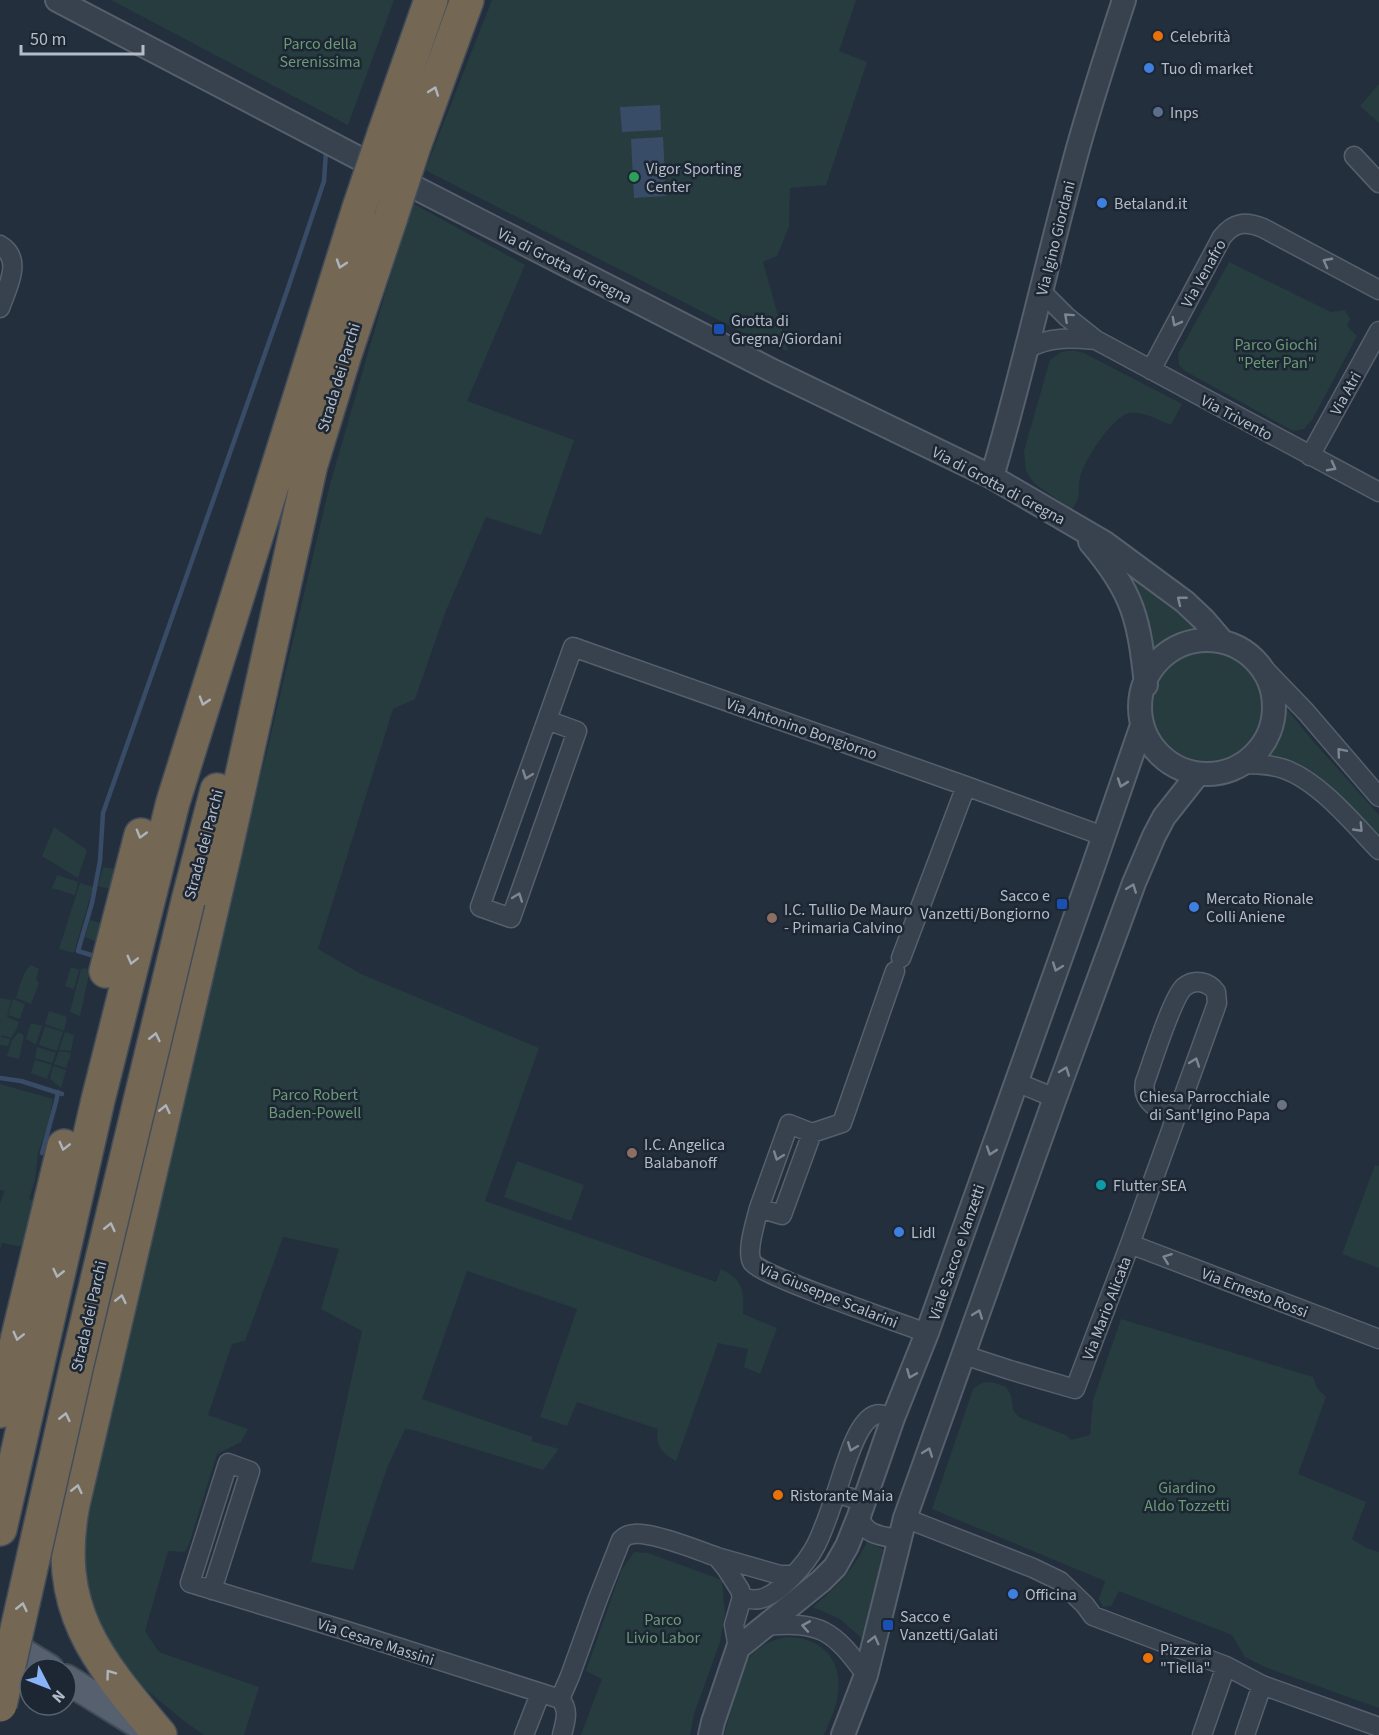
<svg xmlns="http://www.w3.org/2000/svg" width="1379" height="1735" font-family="'Source Sans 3',sans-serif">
  <rect width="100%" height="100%" fill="#242f3e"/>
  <path fill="#263c3f" d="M 111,0 L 394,0 L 348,125 Z
    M 492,0 L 856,0 L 839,51 L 867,62 L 826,185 L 790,188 L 789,227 L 777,256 L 763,262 L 788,351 L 752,337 L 425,170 Z
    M 1379,84 L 1379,123 L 1360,106 Z
    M 414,204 L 525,265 L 467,401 L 574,440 L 541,535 L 486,517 L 445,613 L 415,699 L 393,709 L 318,949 L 361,974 L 539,1048 L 485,1201 L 716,1282 L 721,1269 C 744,1281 744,1290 743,1314 L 777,1328 L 760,1374 L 744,1367 L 748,1349 L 718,1343 L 676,1461 C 662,1453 655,1446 658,1429 L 577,1402 L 567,1426 L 540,1417 L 577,1309 L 467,1271 L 422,1399 L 533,1437 L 531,1441 L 559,1449 L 543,1470 L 413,1430 L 405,1429 L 387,1468 L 353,1570 L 311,1562 L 362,1331 L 321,1309 L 339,1249 L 283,1237 L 245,1341 L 232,1344 L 208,1415 L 248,1429 L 241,1442 L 217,1454 L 189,1544 L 185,1552 L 168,1551 L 145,1631 L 159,1652 L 259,1687 L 244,1735 L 204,1735 L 184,1721 L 138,1683 L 101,1628 L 81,1561 L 85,1486 L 216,933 L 265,759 L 329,488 L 394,263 Z
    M 1229,262 L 1331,312 L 1345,310 L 1350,319 L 1347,326 L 1357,336 L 1312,420 L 1304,429 L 1293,431 L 1185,371 L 1179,365 L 1178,354 Z
    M 1072,350 L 1084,353 L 1182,404 L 1171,425 C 1159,420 1143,411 1130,413 C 1113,415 1083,462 1080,478 C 1077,493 1082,495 1072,510 L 1034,483 L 1026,471 L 1024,451 L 1050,360 L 1061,352 Z
    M 1113,555 L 1209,631 C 1184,634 1171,640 1153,657 Z
    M1152 706a55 55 0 1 1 110 0a55 55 0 1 1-110 0Z
    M 1279,699 L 1312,740 L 1379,815 L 1379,835 L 1332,787 L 1315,775 L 1300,765 L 1266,756 L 1264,754 C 1274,736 1277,719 1279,699 Z
    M 54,827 L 87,850 L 78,878 L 42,856 Z
    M 103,867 L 116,869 L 110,889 L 98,886 Z
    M 57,875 L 78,882 L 75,895 L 52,888 Z
    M 80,883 L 93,887 L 74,953 L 59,949 Z
    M 90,920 L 101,923 L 97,942 L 85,937 Z
    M 31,965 L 39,969 L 36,979 L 39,983 L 31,1004 L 16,998 C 20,987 22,972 31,965 Z
    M 71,967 L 79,970 L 74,989 L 65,986 Z
    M 85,968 L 90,970 L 80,1016 L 70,1012 L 81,969 Z
    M 0,998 L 11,1000 L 7,1017 L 19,1022 L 16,1030 L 11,1038 L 2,1035 L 1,1037 L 10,1039 L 8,1046 L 0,1045 Z
    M 13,999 L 25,1004 L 20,1019 L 8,1015 Z
    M 49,1011 L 67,1017 L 64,1031 L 45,1024 Z
    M 31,1023 L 42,1026 L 36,1044 L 26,1039 Z
    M 45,1026 L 63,1032 L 57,1051 L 39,1045 Z
    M 65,1032 L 74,1035 L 71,1051 L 59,1050 Z
    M 18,1033 L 21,1033 L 24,1036 L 19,1059 L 7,1056 L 12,1040 Z
    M 37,1047 L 56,1053 L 52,1063 L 35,1058 Z
    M 59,1051 L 71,1053 L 66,1068 L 54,1064 Z
    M 35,1060 L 52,1065 L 47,1079 L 31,1073 Z
    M 53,1066 L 66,1070 L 61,1088 L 50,1079 Z
    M 0,1084 L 53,1099 L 49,1121 L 38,1153 L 35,1180 L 29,1199 L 33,1200 L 24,1247 L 2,1243 L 0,1249 L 0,1203 L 5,1191 L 0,1190 Z
    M 517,1161 L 584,1185 L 571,1221 L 504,1197 Z
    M 1375,1165 L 1379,1166 L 1379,1268 L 1342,1254 Z
    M 1121,1319 L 1313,1377 L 1317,1388 L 1326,1397 L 1298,1474 L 1366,1502 L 1352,1539 L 1366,1548 L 1379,1552 L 1379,1708 L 1267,1668 L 1245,1657 L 1232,1635 L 1119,1591 L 1111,1606 L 1103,1607 L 1099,1599 L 1105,1581 L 932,1509 L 973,1389 C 986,1379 991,1382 1006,1387 C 1008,1390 1010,1393 1011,1396 C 1014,1407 1010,1411 1021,1418 L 1066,1435 L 1071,1440 L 1090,1435 L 1093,1400 Z
    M 867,1542 L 883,1549 L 866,1642 L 840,1619 L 813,1607 C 837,1587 853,1570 867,1542 Z
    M 634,1552 L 648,1553 L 722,1580 L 725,1614 L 720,1642 L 694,1714 L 690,1735 L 581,1735 L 602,1679 L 586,1671 L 621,1571 Z
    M 786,1637 C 826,1637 846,1665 836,1704 C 833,1714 828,1725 824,1735 L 724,1735 C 730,1716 738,1673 749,1658 C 758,1646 772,1640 786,1637 Z"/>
  <path fill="#394c67" d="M 660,105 L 661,130 L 622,132 L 620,107 Z
    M 663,137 L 666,196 L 634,198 L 631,139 Z"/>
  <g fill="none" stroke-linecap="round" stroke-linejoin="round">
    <path stroke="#394c67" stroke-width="4.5" d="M 94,956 L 78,951 L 92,903 L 100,861 L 103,813 L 287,291 L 324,181 L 326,151
      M 0,1078 L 21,1081 L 62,1094
      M 42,1153 L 56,1102 L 58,1092"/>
    <defs>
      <path id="minor" d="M 1354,156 L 1379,183
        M 0,245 C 24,259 7,288 0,308
        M 1042,292 L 1067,317 L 1096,340 L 1379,492
        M 1027,349 C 1050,336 1071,338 1095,340
        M 1151,370 L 1222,237 C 1234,222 1245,221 1263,228 L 1379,290
        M 1310,456 L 1379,331
        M 1254,658 L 1306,712 L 1379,797
        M 547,720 L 577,731 L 511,918 L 480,907 L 573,647 L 966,786 L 1103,836
        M 1238,764 C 1253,764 1270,764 1284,769 C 1319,781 1354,824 1379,850
        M 901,958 L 966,786
        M 1016,1082 L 1055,1098
        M 812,1133 L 782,1215 L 759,1208 L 789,1124 L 812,1133 L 842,1123 L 895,971
        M 759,1208 C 756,1220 746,1251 752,1262 C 758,1275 903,1324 927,1333
        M 1130,1244 L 1379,1339
        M 964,1355 L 1010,1370 L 1075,1389 L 1130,1244 L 1215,1009 L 1217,1003 L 1216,992 C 1209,982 1195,978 1184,987 C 1172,998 1152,1063 1145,1082 C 1141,1103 1159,1110 1176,1117
        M 864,1502 L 836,1493 C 843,1475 855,1422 875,1415 C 880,1413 887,1416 893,1418
        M 859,1516 C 865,1536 882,1536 900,1539
        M 905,1518 L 1033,1568 L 1060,1581 L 1085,1605 L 1093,1616 L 1226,1666 L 1262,1685 L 1379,1727
        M 212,1590 L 250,1471 L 228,1463 L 190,1583 L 344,1630 L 560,1699 L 570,1676 L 597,1601 L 621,1540 C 625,1536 629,1534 634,1534 C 653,1532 697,1550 717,1557
        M 742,1597 C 747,1599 753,1600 760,1599 C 779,1595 807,1563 816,1545 C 824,1529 830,1511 836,1493
        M 765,1626 C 821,1621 833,1630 866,1675
        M 738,1648 L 734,1625 L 742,1597 L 740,1590 L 726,1568 L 717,1557 L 780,1575 L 793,1575
        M 560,1699 C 570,1710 565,1722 562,1735
        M 524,1735 L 540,1694
        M 1202,1735 L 1226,1666
        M 1245,1735 L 1262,1685"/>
      <path id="tertiary" d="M 57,0 L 410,185 L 775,372 L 992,477 L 1105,543 L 1185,602 L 1204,620 L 1222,641
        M 992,477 C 1024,368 1048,257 1078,148 C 1092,98 1108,49 1124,0
        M 1090,542 C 1134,593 1139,620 1146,685
        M1140 707a67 67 0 1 1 134 0a67 67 0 1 1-134 0Z
        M 710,1735 L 713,1722 L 738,1648 L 821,1581 L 835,1567 L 847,1546 L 859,1516 L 893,1418 L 927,1333 L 1092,870 L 1141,728
        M 843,1735 L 866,1675 L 905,1518 L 1055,1098 L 1134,883 L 1154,836 L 1164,817 L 1198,774"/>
      <path id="primary" d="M 0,1639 L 49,1669
        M 66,1679 L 152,1732"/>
      <path id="motorway" d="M 384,134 L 431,0
        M 414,146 L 467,0
        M 305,484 L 345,354 L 391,217
        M 188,901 L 217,790
        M 106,971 L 141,835
        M 0,1411 L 64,1146
        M 0,1529 L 98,1100 L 173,802 L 359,208
        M 160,1735 C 96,1659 53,1609 73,1504 L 225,852 L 311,464"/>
    </defs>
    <use href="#minor" stroke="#565f6c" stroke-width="21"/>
    <use href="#tertiary" stroke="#565f6c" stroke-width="26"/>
    <use href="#primary" stroke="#414a57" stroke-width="32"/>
    <use href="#motorway" stroke="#434c59" stroke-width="36"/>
    <use href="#minor" stroke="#38414e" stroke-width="18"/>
    <use href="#tertiary" stroke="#38414e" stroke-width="22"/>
    <use href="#primary" stroke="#56606e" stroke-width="28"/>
    <use href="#motorway" stroke="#746855" stroke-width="33"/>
    <defs>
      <path id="motorway-bridge" d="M 359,208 L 384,134
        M 391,217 L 414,146
        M 0,1705 L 77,1364 L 188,901"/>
    </defs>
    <use href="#motorway-bridge" stroke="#434c59" stroke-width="36" stroke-linecap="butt"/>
    <use href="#motorway-bridge" stroke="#746855" stroke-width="33"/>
  </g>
  <defs><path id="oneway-chevron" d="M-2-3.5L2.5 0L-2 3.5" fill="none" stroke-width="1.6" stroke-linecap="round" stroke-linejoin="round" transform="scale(1.5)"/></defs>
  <g stroke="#aeb4bd">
    <use href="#oneway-chevron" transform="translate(434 91) rotate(-70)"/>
    <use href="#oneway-chevron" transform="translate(341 264) rotate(108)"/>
    <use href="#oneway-chevron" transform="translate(204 701) rotate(107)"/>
    <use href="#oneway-chevron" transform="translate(141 834) rotate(106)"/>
    <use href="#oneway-chevron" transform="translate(132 960) rotate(104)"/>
    <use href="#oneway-chevron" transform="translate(155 1037) rotate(-77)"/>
    <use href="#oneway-chevron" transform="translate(165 1109) rotate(-77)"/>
    <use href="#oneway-chevron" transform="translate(64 1146) rotate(104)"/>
    <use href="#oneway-chevron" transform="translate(110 1227) rotate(-77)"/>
    <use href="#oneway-chevron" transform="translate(58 1273) rotate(103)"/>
    <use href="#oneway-chevron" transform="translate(121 1299) rotate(-77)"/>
    <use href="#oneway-chevron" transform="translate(18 1336) rotate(104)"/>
    <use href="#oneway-chevron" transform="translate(65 1417) rotate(-77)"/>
    <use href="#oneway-chevron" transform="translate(77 1489) rotate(-77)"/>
    <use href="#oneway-chevron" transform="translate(22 1607) rotate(-77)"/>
    <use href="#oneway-chevron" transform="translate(110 1674) rotate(-126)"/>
  </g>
  <g stroke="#7c8592">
    <use href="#oneway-chevron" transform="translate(1327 262) rotate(-152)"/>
    <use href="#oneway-chevron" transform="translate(1068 317) rotate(-138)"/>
    <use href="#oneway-chevron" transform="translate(1176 322) rotate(118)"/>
    <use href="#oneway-chevron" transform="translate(1332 467) rotate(28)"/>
    <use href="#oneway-chevron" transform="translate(1181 600) rotate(-141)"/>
    <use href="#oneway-chevron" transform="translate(1341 752) rotate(-130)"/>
    <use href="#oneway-chevron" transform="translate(527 775) rotate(110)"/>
    <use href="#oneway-chevron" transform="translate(1122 783) rotate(109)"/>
    <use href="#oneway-chevron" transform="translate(1359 828) rotate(46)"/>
    <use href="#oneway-chevron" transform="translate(1132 888) rotate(-69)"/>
    <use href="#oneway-chevron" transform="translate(518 897) rotate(-70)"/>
    <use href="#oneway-chevron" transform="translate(1057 967) rotate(110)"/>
    <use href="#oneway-chevron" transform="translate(1195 1062) rotate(-70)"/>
    <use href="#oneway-chevron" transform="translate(1065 1071) rotate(-70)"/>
    <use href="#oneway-chevron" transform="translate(991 1151) rotate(109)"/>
    <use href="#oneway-chevron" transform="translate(778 1156) rotate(110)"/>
    <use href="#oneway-chevron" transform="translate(1167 1258) rotate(-159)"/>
    <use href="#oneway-chevron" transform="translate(978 1314) rotate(-70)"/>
    <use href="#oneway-chevron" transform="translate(911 1374) rotate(112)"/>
    <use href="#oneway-chevron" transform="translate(852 1447) rotate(111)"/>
    <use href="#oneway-chevron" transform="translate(928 1452) rotate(-70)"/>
    <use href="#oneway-chevron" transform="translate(806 1626) rotate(-170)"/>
    <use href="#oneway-chevron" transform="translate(874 1640) rotate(-76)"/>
  </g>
  <g fill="#e8710a" stroke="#1d2633" stroke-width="2">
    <circle cx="1158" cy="36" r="6"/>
    <circle cx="778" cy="1495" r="6"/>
    <circle cx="1148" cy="1658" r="6"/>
  </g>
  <g fill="#3f7fe0" stroke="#1d2633" stroke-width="2">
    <circle cx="1149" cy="68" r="6"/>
    <circle cx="1102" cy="203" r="6"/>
    <circle cx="1194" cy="907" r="6"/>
    <circle cx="899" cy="1232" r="6"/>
    <circle cx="1013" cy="1594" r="6"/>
  </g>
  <circle fill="#5c6f8a" stroke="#1d2633" stroke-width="2" cx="1158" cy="112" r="6"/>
  <circle fill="#2e9e5b" stroke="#1d2633" stroke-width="2" cx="634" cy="177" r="6"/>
  <g fill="#1a4fb4" stroke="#1d2633" stroke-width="2">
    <rect x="713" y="323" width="12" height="12" rx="3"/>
    <rect x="1056" y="898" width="12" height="12" rx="3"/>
    <rect x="882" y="1619" width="12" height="12" rx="3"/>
  </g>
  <g fill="#8d6e63" stroke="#1d2633" stroke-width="2">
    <circle cx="772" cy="918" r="6"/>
    <circle cx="632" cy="1153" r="6"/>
  </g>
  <circle fill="#6b7280" stroke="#1d2633" stroke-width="2" cx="1282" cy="1105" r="6"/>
  <circle fill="#0f9aa8" stroke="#1d2633" stroke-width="2" cx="1101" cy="1185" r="6"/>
  <g text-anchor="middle" stroke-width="5" stroke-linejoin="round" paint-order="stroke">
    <g font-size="16" fill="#b4bcc9" stroke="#1d2633" text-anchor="start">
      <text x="1170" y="42">Celebrità</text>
      <text x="1161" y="74">Tuo dì market</text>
      <text x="1170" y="118">Inps</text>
      <text x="646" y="174">Vigor Sporting<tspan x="646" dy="18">Center</tspan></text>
      <text x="1114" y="209">Betaland.it</text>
      <text x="731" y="326">Grotta di<tspan x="731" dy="18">Gregna/Giordani</tspan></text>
      <text x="1050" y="901" text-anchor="end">Sacco e<tspan x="1050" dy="18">Vanzetti/Bongiorno</tspan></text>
      <text x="1206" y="904">Mercato Rionale<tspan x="1206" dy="18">Colli Aniene</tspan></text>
      <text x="784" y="915">I.C. Tullio De Mauro<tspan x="784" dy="18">- Primaria Calvino</tspan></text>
      <text x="1270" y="1102" text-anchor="end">Chiesa Parrocchiale<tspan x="1270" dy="18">di Sant'Igino Papa</tspan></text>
      <text x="644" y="1150">I.C. Angelica<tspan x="644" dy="18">Balabanoff</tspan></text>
      <text x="1113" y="1191">Flutter SEA</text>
      <text x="911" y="1238">Lidl</text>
      <text x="790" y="1501">Ristorante Maia</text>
      <text x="1025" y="1600">Officina</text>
      <text x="900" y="1622">Sacco e<tspan x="900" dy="18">Vanzetti/Galati</tspan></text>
      <text x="1160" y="1655">Pizzeria<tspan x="1160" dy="18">"Tiella"</tspan></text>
    </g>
    <g font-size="16" fill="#6b9a76" stroke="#1d2633">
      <text x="320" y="49">Parco della<tspan x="320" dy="18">Serenissima</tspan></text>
      <text x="1276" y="350">Parco Giochi<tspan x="1276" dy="18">"Peter Pan"</tspan></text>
      <text x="315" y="1100">Parco Robert<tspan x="315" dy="18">Baden-Powell</tspan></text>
      <text x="1187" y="1493">Giardino<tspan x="1187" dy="18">Aldo Tozzetti</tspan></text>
      <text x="663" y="1625">Parco<tspan x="663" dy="18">Livio Labor</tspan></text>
    </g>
    <g font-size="16" fill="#b4bcc9" stroke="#1d2633">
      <text transform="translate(1055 238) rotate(-76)" y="6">Via Igino Giordani</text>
      <text transform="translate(565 265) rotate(27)" y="6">Via di Grotta di Gregna</text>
      <text transform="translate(1203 273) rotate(-61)" y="6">Via Venafro</text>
      <text transform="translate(338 377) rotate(-73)" y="6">Strada dei Parchi</text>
      <text transform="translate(1345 393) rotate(-61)" y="6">Via Atri</text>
      <text transform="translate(1237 417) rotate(28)" y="6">Via Trivento</text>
      <text transform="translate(999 485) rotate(28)" y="6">Via di Grotta di Gregna</text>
      <text transform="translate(802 728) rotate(19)" y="6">Via Antonino Bongiorno</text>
      <text transform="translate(203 844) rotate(-75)" y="6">Strada dei Parchi</text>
      <text transform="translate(956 1252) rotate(-71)" y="6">Viale Sacco e Vanzetti</text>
      <text transform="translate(1255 1292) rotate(21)" y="6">Via Ernesto Rossi</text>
      <text transform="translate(829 1295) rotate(22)" y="6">Via Giuseppe Scalarini</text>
      <text transform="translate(1106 1308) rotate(-69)" y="6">Via Mario Alicata</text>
      <text transform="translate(88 1316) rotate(-77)" y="6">Strada dei Parchi</text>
      <text transform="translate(376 1641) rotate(18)" y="6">Via Cesare Massini</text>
    </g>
  </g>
  <g transform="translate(48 1687) rotate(132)"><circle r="28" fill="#1d2633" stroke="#59626f" stroke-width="1.5"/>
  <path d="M0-4.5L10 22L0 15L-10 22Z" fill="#8ab4f8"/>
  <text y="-9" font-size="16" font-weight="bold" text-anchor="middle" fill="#b4bcc9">N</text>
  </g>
  <path d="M21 45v9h122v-9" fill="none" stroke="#b4bcc9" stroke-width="3"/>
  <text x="30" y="45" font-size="18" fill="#b4bcc9" stroke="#1d2633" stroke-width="4.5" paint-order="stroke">50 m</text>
</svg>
